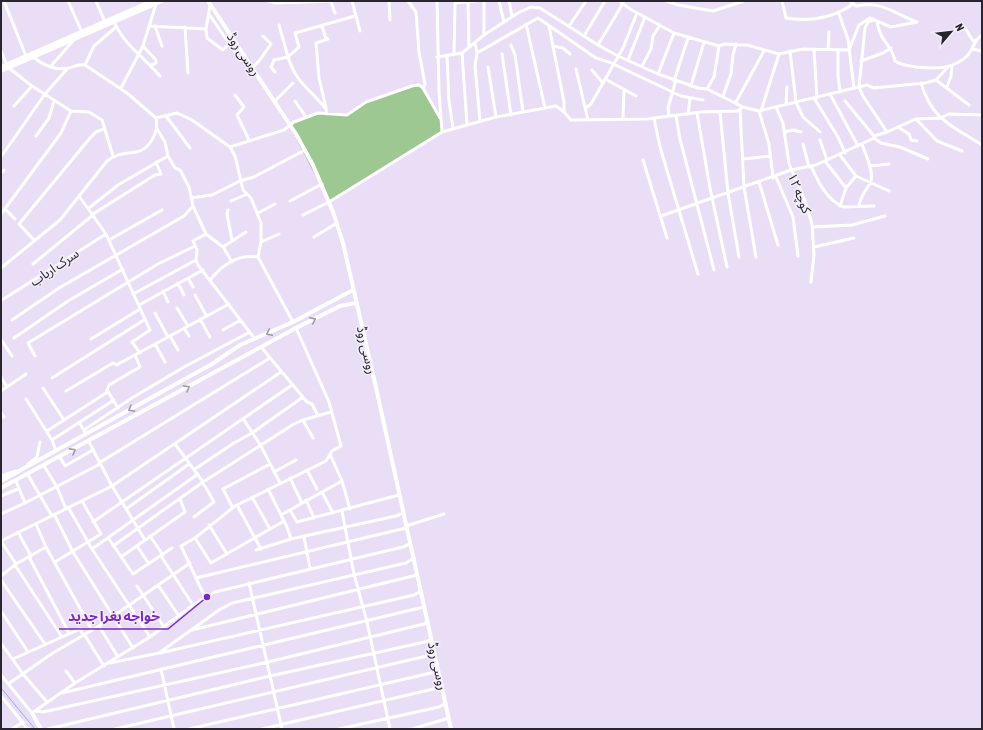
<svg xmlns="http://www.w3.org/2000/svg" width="983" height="730" font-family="'Asap Condensed','Noto Sans Arabic',sans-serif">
  <rect width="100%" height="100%" fill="#e9def6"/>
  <path fill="#9ec891" d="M 419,85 L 440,118 L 442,132 L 329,202 L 289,125 L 318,113 L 347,115 L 366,102 Z"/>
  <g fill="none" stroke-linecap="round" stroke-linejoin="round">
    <path stroke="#8eadee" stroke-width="1" d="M 1,688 L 35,729"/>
    <path stroke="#fff" stroke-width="3" d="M 4,1 L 26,56
      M 68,1 L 82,32
      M 96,1 L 105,22
      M 268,1 L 276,3 L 333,1
      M 352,1 L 360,31
      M 389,1 L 390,20
      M 408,1 L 416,12 L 419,52 L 425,84 L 423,88
      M 437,1 L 439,91 L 442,132
      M 484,1 L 484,35
      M 499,1 L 504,22
      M 509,1 L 512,16
      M 620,1 L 630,9 L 674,33 L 719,46 L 725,44 L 747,45 L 779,54 L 803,49 L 849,50 L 859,25 L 870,18 L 891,27 L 917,22
      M 666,1 L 678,5 L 713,11 L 744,1
      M 782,1 L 786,18 C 811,22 833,18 853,4
      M 850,1 L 856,6 C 884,1 892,13 917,22
      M 331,2 L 335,13
      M 468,3 L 469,47
      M 210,6 L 206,29 L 207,38 L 223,50 L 229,44
      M 209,14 L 239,58
      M 839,14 L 848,39 L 854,88
      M 874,20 L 868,22 L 865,28 L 859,87 L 863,96 L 887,132
      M 877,21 C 880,43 892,44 895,61 C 901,65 909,66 916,67 C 935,69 953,70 968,55 C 974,48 974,40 982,35
      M 114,22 C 125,46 143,56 160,76
      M 526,24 L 545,108
      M 149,26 L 206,29
      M 155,26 L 162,46
      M 322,26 L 326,39
      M 549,26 L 564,102 L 564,112
      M 569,26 L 586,1
      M 185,27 L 188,73
      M 965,28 L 973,41 L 976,40
      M 584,36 L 605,1
      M 475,43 L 477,53 L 475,66 L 480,121
      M 511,45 L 515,55 L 523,112
      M 598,45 L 622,5 L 621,2
      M 143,46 L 156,60 L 156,63 L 151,65
      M 553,46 L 563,48 L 570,54
      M 814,49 L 817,98
      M 973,49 L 982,51
      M 828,50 L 829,32
      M 1,51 L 7,65
      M 790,51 L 796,102 L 803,117 L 820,132
      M 838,51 L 838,75 L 840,92
      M 462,53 L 467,125
      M 477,53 L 538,18 L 596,58 L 609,62 L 681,96 L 703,100
      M 502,54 L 511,115
      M 454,55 L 455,3 L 477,1
      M 447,56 L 449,101 L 453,128
      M 33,57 C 43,65 56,71 69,68 C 75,66 79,64 85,65 L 127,93 L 156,118
      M 437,57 L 462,53 L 484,35 L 518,13 L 531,7 L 540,8 L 598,45 L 618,56 L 658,74 L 698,88 L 707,89 L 743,107 L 759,111 L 867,85 L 874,88 L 925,83 L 936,80 L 948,67
      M 628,60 L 645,17
      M 861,61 L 883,53 L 891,48
      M 85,65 L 94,46 L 116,27
      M 642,66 L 651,49 L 653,36 L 660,25
      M 50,67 L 73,41
      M 253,67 L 259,61 L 271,44 L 263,36
      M 488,67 L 496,117
      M 9,68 L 32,86 L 71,111 L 89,112 L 102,120 L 113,156
      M 576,69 L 588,120
      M 592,70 L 602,82
      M 275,72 L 271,67 L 274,60 L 288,57 L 279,25
      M 658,74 L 674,33
      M 605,79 L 636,96
      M 936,80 L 969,105
      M 674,81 L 688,38
      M 921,83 C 932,120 952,126 982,145
      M 691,86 L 704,42
      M 947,87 L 951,76 L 952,66
      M 121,88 L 143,46 L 156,4
      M 707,89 L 714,77 L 719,46
      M 830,94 L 858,146
      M 235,95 L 244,107 L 237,115 L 249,140
      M 723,96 L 731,74 L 733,55 L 736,44
      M 814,98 L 838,137 L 845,153
      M 275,101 L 293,83
      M 295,101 L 306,117
      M 845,101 L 874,136
      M 736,102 L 764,51
      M 786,104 L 787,87
      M 14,106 L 32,86
      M 776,107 L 783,123 L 789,164 L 804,198 L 812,224 L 814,255 L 811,282
      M 326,108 L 319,78 L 316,43 L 328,39
      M 586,108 L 591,104 L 623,48 L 637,13
      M 740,109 L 744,187 L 756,257
      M 759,111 L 769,144 L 773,178
      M 761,111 L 779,54
      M 720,112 L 728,193 L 739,257
      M 697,113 L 710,188 L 727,267
      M 327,114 L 326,109 C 309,88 296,83 288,57 L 299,47 L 295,33 L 355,16
      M 688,114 L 690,99
      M 166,116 L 190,148
      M 669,116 L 668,108 L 676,80
      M 676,116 L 680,139 L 714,270
      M 623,118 L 624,90
      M 654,118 L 660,147 L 698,274
      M 916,119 L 937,141 L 962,151
      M 898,127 L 909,134 L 911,140 L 917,141
      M 157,129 L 165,142 L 168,156 L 175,168 L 180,170 L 189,187 L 193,206 L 206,234 L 223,247 L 232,262
      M 784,132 L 793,130 L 801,132
      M 36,136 L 49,118 L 54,101
      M 874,138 L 881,143 L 900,147 L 928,159
      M 820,140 L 827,160
      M 803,144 L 809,167
      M 230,147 L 284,130 L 294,122 L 318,113 L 347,115 L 366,102 L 412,86 L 419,85 L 423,88 L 440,118
      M 840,155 L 856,176 L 846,188 L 840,206
      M 1,157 L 45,94 L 68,68
      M 743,159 L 770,156
      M 643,160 L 667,238
      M 825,161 L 846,188
      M 811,166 C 818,181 827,201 844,207 L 874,206
      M 870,166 L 889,164
      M 1,173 L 4,170
      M 856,176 L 889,191
      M 776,177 L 793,217 L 798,256
      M 759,182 L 778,245
      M 79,196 L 106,234 L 150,330 L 132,342 L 140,353
      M 191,198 L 212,195 L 240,181 L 254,177 L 305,150
      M 231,201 L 247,194
      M 290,201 L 322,184
      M 859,206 C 860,196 867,190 871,181 C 874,171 865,153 862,144
      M 89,208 L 118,185 L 168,156
      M 5,209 L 15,219
      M 228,210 L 227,214 L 232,240
      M 258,213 L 275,204
      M 1,214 L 61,133 L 71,111
      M 93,214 L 155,175 L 161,174 L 156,162
      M 303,215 L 329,202 L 442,132 L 496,117 L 556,106 L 564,112 L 571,120 L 573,120 L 647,119 L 701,112 L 737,111 L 743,107
      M 661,216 L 791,170 L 816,165 L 874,138 L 874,136 L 887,132 L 916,119 L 941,118 L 949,114 L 982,115
      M 813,227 L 852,225 L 885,216
      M 206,234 L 193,241 L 197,250 L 196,260 L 198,265 L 255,339
      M 314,237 L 337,223
      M 34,240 L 19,224 L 90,138 L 96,132 L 104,129
      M 109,240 L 162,210
      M 261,242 L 279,234
      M 223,247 L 246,232
      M 814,247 L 854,238
      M 33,264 L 93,215
      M 1,268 L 60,220 L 107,161 C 117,153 125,154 136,152 C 150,150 159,131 156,118 L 177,113 L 192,120 L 230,147 L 235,156 L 243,190 L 251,198 L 261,223 L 261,242 L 258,257 L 293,322
      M 188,278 L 193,287
      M 211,279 C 223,264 238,254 258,257
      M 178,283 L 184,295
      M 163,291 L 168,302
      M 133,294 L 196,260
      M 195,295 L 206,315
      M 2,300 L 106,234
      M 139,305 L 203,270
      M 177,308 L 188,326
      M 155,313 L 168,337
      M 200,319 L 210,337
      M 12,320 L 59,288 L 184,216 L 193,206
      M 184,328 L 189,336
      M 223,330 L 241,320
      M 170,336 L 178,350
      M 14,338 L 68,301 L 123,269
      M 91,339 L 140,309
      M 2,341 L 12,356
      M 155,344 L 165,362
      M 261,347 L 307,402 L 312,404 L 318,416
      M 35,356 L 28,343 L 158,264 L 195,246
      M 1,377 L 7,387
      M 52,378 L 144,320
      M 43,388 L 64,420
      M 107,390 L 118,408
      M 1,391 L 26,374
      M 66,391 L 113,363 L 117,365 L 120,363 L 229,304
      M 26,399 L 52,440 L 56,451
      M 1,413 L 4,417
      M 244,420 L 261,446 L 280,483
      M 303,420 L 313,438
      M 79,422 L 86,434
      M 84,430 L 132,398 L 184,367 L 250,332
      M 47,431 L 106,393 L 109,385 L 140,367 L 135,355
      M 52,440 L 114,400
      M 89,442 L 112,486 L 145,540
      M 175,444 L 203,482
      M 330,454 L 342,481 L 350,509
      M 60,457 L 65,466 L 93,450
      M 99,463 L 270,358
      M 28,464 L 37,457 L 40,442
      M 44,466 L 57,487 L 66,509
      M 195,469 L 234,443 L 252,433 L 303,397
      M 307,470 L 317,489
      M 274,472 L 296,460
      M 28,475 L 52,516
      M 1,476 L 16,471
      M 290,478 L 302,503
      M 16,481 L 25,503
      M 268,489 L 287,527 L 291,539
      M 322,492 L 333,513
      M 1,496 L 18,489
      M 252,497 L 270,529
      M 306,500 L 314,518
      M 237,505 L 261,549
      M 68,507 L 92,549 L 150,637
      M 233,508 L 223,489 L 270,464
      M 126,509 L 189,464
      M 290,510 L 297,522 L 399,495
      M 342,511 L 354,574 L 367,622 L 390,729
      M 1,514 L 25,503 L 100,464
      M 54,514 L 73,552 L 133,648
      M 281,515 L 342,481
      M 194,517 L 214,502 L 205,486 L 203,484
      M 93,522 L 292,385
      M 36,524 L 46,547 L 92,630
      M 209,525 L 227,554
      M 406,526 L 444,514
      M 18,532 L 31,556 L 30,559 L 69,633
      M 150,536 L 163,555
      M 304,537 L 310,568
      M 195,538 L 211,563 L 284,521
      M 109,539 L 133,574 L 172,548
      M 1,541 L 112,486 L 281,372
      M 1,541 L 16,564
      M 113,546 L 203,482 L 294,424 L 303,420 L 331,412
      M 137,546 L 149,564
      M 92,549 L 198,474
      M 256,550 L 291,539 L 396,516 L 403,513
      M 161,556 L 193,605
      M 121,557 L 185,512 L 180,499
      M 55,562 L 101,534 L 82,501
      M 15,565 L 62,637
      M 1,576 L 16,564 L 46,547
      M 196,578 L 406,528
      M 1,580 L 45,644
      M 249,583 L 282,729
      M 158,585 L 179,616
      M 137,586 L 164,627
      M 205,597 L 181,546 L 195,538 L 235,506 L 326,461 L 332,451 L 341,446 L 329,402 L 296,328
      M 1,611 L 28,652
      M 99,626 L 118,657
      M 192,630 L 417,575
      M 84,634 L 104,666
      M 1,643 L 23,674 L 47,702
      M 160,653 L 414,595 L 421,591
      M 13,659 L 80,629 L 83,635
      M 110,663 L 159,653 L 219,610 L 232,603 L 406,563 L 414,558
      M 161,669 L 174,729
      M 66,671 L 75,683
      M 1,675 L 32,713 L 75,683 L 150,637 L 193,605 L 215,592 L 403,547 L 410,544
      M 8,684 L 53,653 L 99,626 L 190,563
      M 62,693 L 424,607
      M 1,696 L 28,729
      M 36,711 L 43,712 L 268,662 L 428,623
      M 1,728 L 1,729
      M 12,729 L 23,722
      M 48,729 L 270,676 L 425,642 L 431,639
      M 115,729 L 435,654
      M 189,729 L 431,673 L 438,670
      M 262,729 L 442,687
      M 339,729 L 439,707 L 446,703
      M 412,729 L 449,718"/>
    <path stroke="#fff" stroke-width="4" d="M 208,1 L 296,134 L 313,165 L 333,212 L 343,243 L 375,383 L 451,729
      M 1,67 L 152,1
      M 1,71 L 162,1
      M 1,481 L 212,364 L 240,345 L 293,322 L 353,290
      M 1,488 L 296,328 L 340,306 L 356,303
      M 32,713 L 41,729"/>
  </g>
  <defs><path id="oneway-chevron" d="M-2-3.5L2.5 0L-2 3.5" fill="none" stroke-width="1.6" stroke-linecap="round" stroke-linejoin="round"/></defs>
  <g stroke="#9f9da1">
    <use href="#oneway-chevron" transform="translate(313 320) rotate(-26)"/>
    <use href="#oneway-chevron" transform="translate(269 333) rotate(155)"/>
    <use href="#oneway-chevron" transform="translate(187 388) rotate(-29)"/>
    <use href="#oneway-chevron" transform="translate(131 409) rotate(151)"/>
    <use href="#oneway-chevron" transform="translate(73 451) rotate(-28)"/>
  </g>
  <g text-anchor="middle" stroke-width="3" stroke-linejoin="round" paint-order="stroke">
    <g font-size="13" fill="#29252e" stroke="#f4eefc">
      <text transform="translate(244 54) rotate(56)" y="5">روسی روڈ</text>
      <text transform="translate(800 193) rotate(68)" y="5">کوچه ۱۲</text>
      <text transform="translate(54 267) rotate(-34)" y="5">سرک ارباب</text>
      <text transform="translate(367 350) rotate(77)" y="5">روسی روڈ</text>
      <text transform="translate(438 666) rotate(77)" y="5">روسی روڈ</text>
    </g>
  </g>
  <path fill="none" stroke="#7b2cbf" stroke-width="1.5" d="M207 597L168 629H59"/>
  <circle fill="#7b2cbf" stroke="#f4eefc" stroke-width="1.5" cx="207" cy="597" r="4"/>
  <g font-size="14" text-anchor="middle" font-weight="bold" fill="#7b2cbf" stroke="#f4eefc" stroke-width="3" stroke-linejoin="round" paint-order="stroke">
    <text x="114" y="621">خواجه بغرا جدید</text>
  </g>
  <rect width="983" height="730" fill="none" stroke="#29252e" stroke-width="4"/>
  <g transform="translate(951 32) rotate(62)" stroke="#f4eefc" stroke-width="3" paint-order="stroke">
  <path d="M0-3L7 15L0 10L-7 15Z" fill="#29252e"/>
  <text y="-6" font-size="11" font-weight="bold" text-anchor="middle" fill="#29252e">N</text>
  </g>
</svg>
